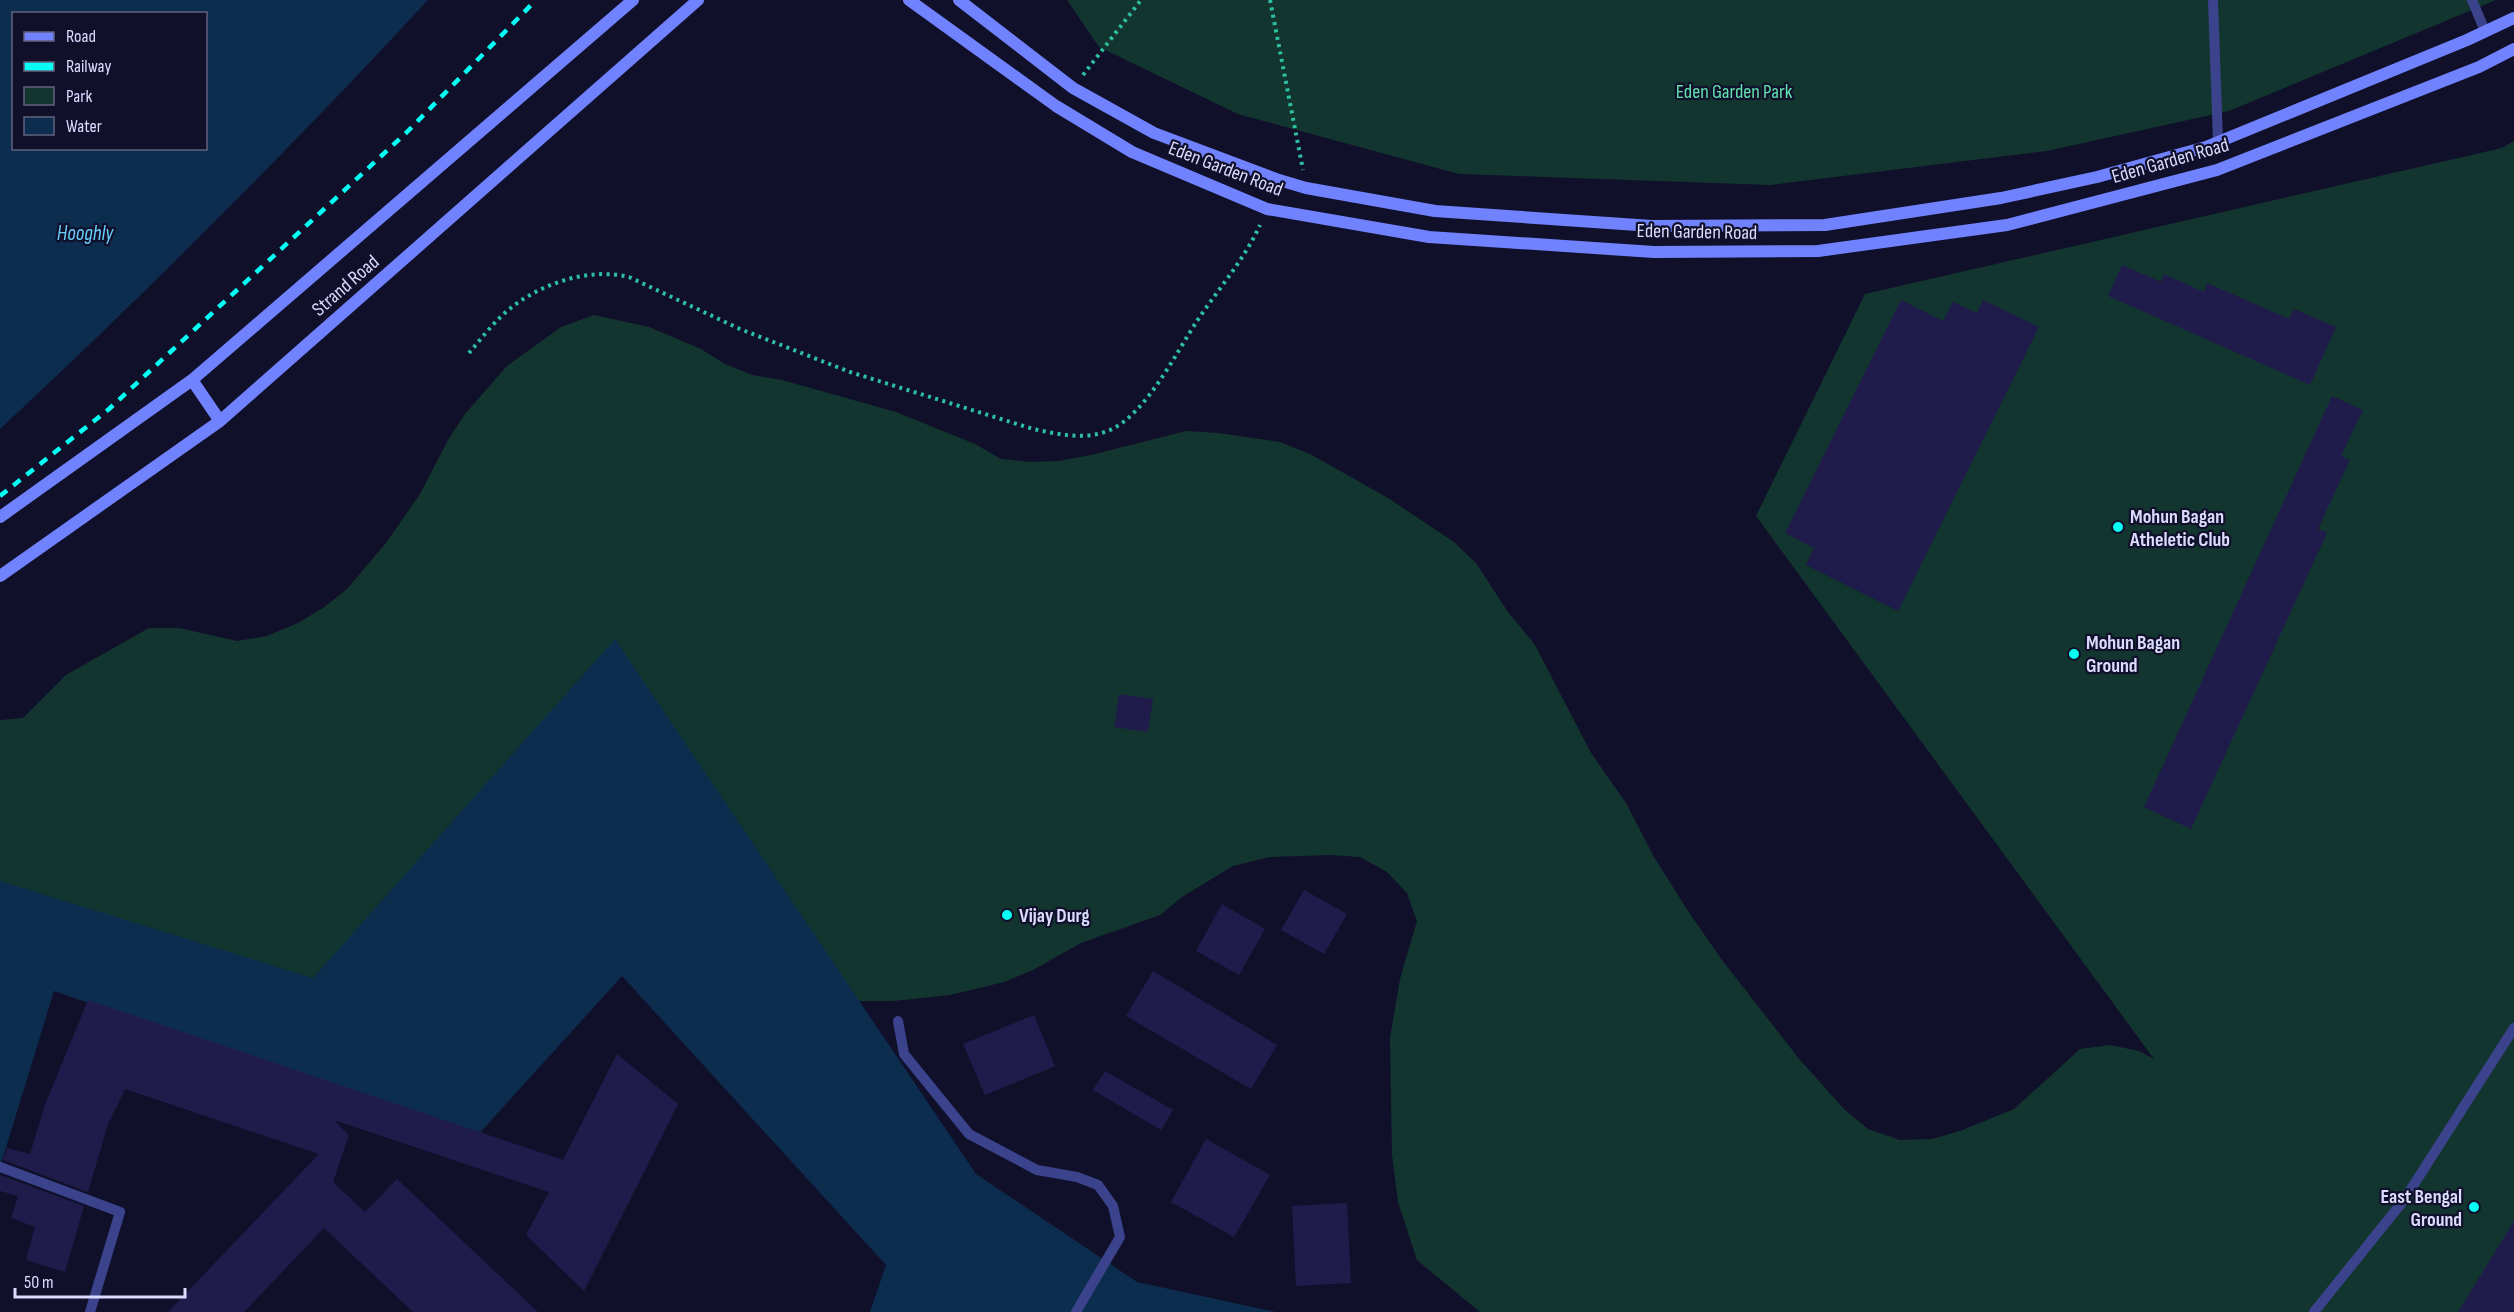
<svg xmlns="http://www.w3.org/2000/svg" width="2514" height="1312" font-family="'Sofia Sans Condensed',sans-serif">
  <rect width="100%" height="100%" fill="#11102b"/>
  <path fill="#13352f" d="M 1067,0 L 2496,0 L 2229,111 L 2047,151 L 1770,185 L 1459,174 L 1238,114 L 1099,47 Z
    M 2514,141 L 2514,1312 L 1480,1312 L 1417,1260 L 1398,1202 L 1392,1155 L 1390,1038 L 1400,979 L 1417,921 L 1407,893 L 1387,872 L 1360,857 L 1330,855 L 1270,857 L 1233,866 L 1182,897 L 1160,915 L 1081,943 L 1031,971 L 1004,982 L 950,995 L 894,1001 L 808,1001 L 677,937 L 538,1006 L 108,956 L 0,1024 L 0,720 L 23,718 L 66,675 L 149,628 L 179,628 L 237,641 L 267,636 L 298,623 L 323,608 L 347,589 L 386,543 L 420,494 L 448,440 L 465,414 L 507,366 L 561,327 L 594,315 L 649,327 L 701,349 L 725,364 L 752,375 L 782,380 L 896,412 L 975,444 L 1001,459 L 1031,462 L 1059,461 L 1091,455 L 1186,431 L 1218,433 L 1280,442 L 1312,455 L 1388,498 L 1454,542 L 1476,563 L 1508,612 L 1535,645 L 1591,753 L 1626,803 L 1654,857 L 1688,911 L 1722,960 L 1800,1060 L 1844,1109 L 1868,1129 L 1900,1140 L 1932,1139 L 1960,1131 L 2014,1109 L 2080,1049 L 2110,1045 L 2139,1051 L 2154,1059 L 1756,516 L 1865,294 L 2502,148 Z"/>
  <path fill="#0c2d4e" fill-rule="evenodd" d="M 0,0 L 428,0 C 291,148 148,291 0,429 ZM 14,14 L 206,14 L 206,148 L 14,148 Z
    M 615,639 L 976,1174 L 1137,1282 L 1276,1312 L 870,1312 L 886,1265 L 622,976 L 477,1136 L 54,991 L 0,1167 L 0,881 L 313,978 Z"/>
  <path fill="#1f1c4c" d="M 2122,265 L 2161,282 L 2164,274 L 2204,292 L 2207,283 L 2289,319 L 2294,309 L 2336,327 L 2310,385 L 2108,296 Z
    M 1901,300 L 1943,321 L 1953,302 L 1977,313 L 1983,300 L 2039,327 L 1898,611 L 1806,565 L 1814,548 L 1785,533 Z
    M 2332,396 L 2363,410 L 2341,456 L 2350,460 L 2318,529 L 2327,533 L 2191,829 L 2144,807 Z
    M 1119,694 L 1153,699 L 1148,732 L 1114,727 Z
    M 1304,890 L 1347,914 L 1324,954 L 1281,930 Z
    M 1222,904 L 1265,929 L 1239,975 L 1196,951 Z
    M 1153,971 L 1277,1045 L 1251,1089 L 1126,1016 Z
    M 88,1000 L 563,1160 L 617,1054 L 678,1104 L 584,1291 L 526,1235 L 549,1192 L 334,1120 L 349,1135 L 333,1182 L 365,1212 L 397,1179 L 538,1312 L 413,1312 L 324,1228 L 244,1312 L 168,1312 L 319,1154 L 125,1089 L 108,1124 L 88,1192 L 3,1160 L 7,1148 L 30,1154 L 45,1105 Z
    M 1034,1015 L 1055,1066 L 985,1095 L 963,1044 Z
    M 1105,1071 L 1173,1110 L 1161,1130 L 1093,1090 Z
    M 1206,1139 L 1270,1175 L 1234,1237 L 1171,1202 Z
    M 0,1175 L 84,1206 L 65,1272 L 26,1260 L 35,1227 L 11,1218 L 18,1196 L 0,1191 Z
    M 1347,1203 L 1351,1283 L 1296,1286 L 1292,1206 Z
    M 2514,1221 L 2514,1312 L 2458,1312 Z"/>
  <g fill="none" stroke-linecap="round" stroke-linejoin="round">
    <path stroke="#2dc0a2" stroke-width="4" stroke-dasharray="3 4.5" stroke-linecap="butt" d="M 1270,0 L 1303,170
      M 1083,75 L 1141,0
      M 469,353 C 481,339 493,323 507,311 C 539,284 588,267 629,277 L 740,329 L 850,372 L 1033,429 C 1058,434 1085,441 1110,430 C 1146,414 1176,353 1197,321 C 1219,288 1244,260 1260,225"/>
    <path stroke="#3a438b" stroke-width="10" d="M 2213,0 L 2218,141
      M 2472,0 L 2485,31
      M 898,1021 L 904,1054 L 969,1134 L 1037,1170 L 1077,1177 L 1098,1185 L 1113,1206 L 1120,1237 L 1076,1312
      M 0,1167 L 120,1212 L 90,1312
      M 2314,1312 L 2404,1200 L 2514,1028"/>
    <path stroke="#7182ff" stroke-width="12" d="M 909,0 L 1056,106 L 1132,152 L 1267,209 L 1429,237 L 1654,252 L 1818,251 L 2007,225 L 2217,170 L 2479,67 L 2514,49
      M 959,0 L 1073,88 L 1154,133 L 1279,180 L 1306,188 L 1435,211 L 1652,226 L 1825,225 L 2001,198 L 2097,177 L 2206,147 L 2467,40 L 2514,18
      M 192,380 L 220,421
      M 0,517 L 192,380 L 633,0
      M 0,576 L 220,421 L 698,0"/>
    <path stroke="#06fff4" stroke-width="4.5" stroke-dasharray="9 8" stroke-linecap="butt" d="M 0,496 L 109,409 L 406,133 L 536,0"/>
  </g>
  <g fill="#06fff4" stroke="#11102b" stroke-width="2">
    <circle cx="2118" cy="527" r="6"/>
    <circle cx="2074" cy="654" r="6"/>
    <circle cx="1007" cy="915" r="6"/>
    <circle cx="2474" cy="1207" r="6"/>
  </g>
  <g text-anchor="middle" stroke-width="4.5" stroke-linejoin="round" paint-order="stroke">
    <g font-size="20" fill="#61e3b0" stroke="#11102b">
      <text x="1734" y="98">Eden Garden Park</text>
    </g>
    <g font-size="20" fill="#dadbff" stroke="#11102b">
      <text transform="translate(2170 160) rotate(-16)" y="7">Eden Garden Road</text>
      <text transform="translate(1226 168) rotate(21)" y="7">Eden Garden Road</text>
      <text transform="translate(1697 231) rotate(1)" y="7">Eden Garden Road</text>
      <text transform="translate(345 285) rotate(-41)" y="7">Strand Road</text>
    </g>
    <g font-size="20" font-weight="bold" fill="#dadbff" stroke="#11102b" text-anchor="start">
      <text x="2130" y="523">Mohun Bagan<tspan x="2130" dy="23">Atheletic Club</tspan></text>
      <text x="2086" y="649">Mohun Bagan<tspan x="2086" dy="23">Ground</tspan></text>
      <text x="1019" y="922">Vijay Durg</text>
      <text x="2462" y="1203" text-anchor="end">East Bengal<tspan x="2462" dy="23">Ground</tspan></text>
    </g>
    <g font-size="21" font-style="italic" fill="#68cfff" stroke="#11102b">
      <text x="85" y="240">Hooghly</text>
    </g>
  </g>
  <rect x="12" y="12" width="195" height="138" fill="#11102b" stroke="#616180" stroke-width="1.5"/>
  <rect x="24" y="32" width="30" height="9" fill="#7182ff" stroke="#616180" stroke-width="1.5"/>
  <text x="66" y="42" font-size="18" fill="#dadbff">Road</text>
  <rect x="24" y="62" width="30" height="9" fill="#06fff4" stroke="#616180" stroke-width="1.5"/>
  <text x="66" y="72" font-size="18" fill="#dadbff">Railway</text>
  <rect x="24" y="87" width="30" height="18" fill="#13352f" stroke="#616180" stroke-width="1.5"/>
  <text x="66" y="102" font-size="18" fill="#dadbff">Park</text>
  <rect x="24" y="117" width="30" height="18" fill="#0c2d4e" stroke="#616180" stroke-width="1.5"/>
  <text x="66" y="132" font-size="18" fill="#dadbff">Water</text>
  <path d="M15 1288v9h170v-9" fill="none" stroke="#dadbff" stroke-width="3"/>
  <text x="24" y="1288" font-size="18" fill="#dadbff" stroke="#11102b" stroke-width="4.5" paint-order="stroke">50 m</text>
</svg>
